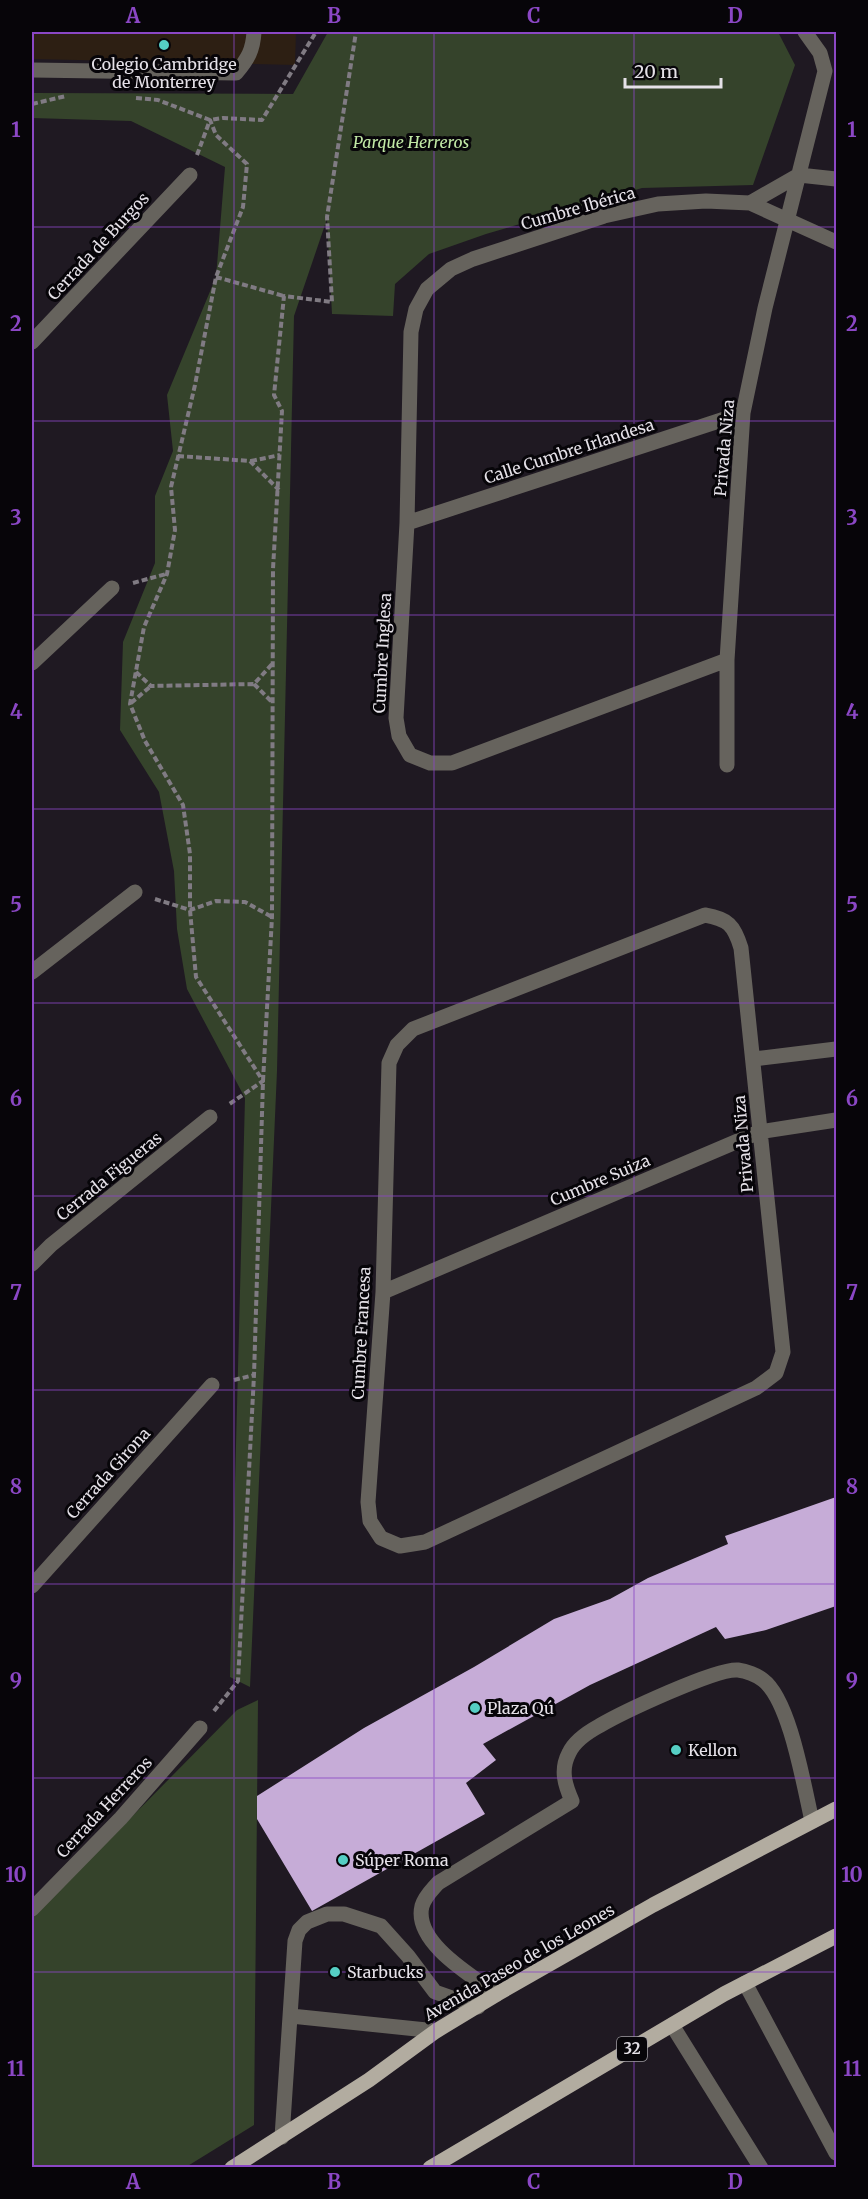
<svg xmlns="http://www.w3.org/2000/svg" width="868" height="2199" font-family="Merriweather,serif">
  <rect width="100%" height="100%" fill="#1f1922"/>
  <path fill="#2d1f13" d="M 32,32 L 296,32 L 295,65 L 32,59 Z"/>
  <path fill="#35432b" d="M 328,32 L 778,32 L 795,65 L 753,185 L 642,188 L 486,234 L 429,254 L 395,284 L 393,316 L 332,314 L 327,219 L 294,316 L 277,1071 L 250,1687 L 230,1677 L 245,1098 L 187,989 L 177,929 L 174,871 L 159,792 L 120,730 L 123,642 L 155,563 L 155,496 L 173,451 L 167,395 L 216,277 L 225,167 L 131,121 L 32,118 L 32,93 L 293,94 Z
    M 258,1700 L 254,2125 L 186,2167 L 32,2168 L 32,1918 L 237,1710 Z"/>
  <path fill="#c6acd7" d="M 836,1497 L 836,1606 L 766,1630 L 725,1639 L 716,1627 L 590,1685 L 483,1744 L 496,1760 L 466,1783 L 485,1814 L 312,1911 L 257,1819 L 257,1796 L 364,1728 L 474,1667 L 554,1619 L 610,1599 L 648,1578 L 728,1544 L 725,1536 Z"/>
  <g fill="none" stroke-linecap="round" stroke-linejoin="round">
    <path stroke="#807b83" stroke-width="4" stroke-dasharray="6 3" stroke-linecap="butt" d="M 136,98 L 158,100 L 210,120 L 223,118 L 262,120 L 316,32
      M 32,104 L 66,96
      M 197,155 L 210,120 L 216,135 L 247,164 L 243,207 L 216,277 L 195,385 L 171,487 L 175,530 L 167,574 L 144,627 L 130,704 L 145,741 L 183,805 L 190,854 L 190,910 L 196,977 L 263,1081 L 228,1105
      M 216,277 L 284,296
      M 178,456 L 250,461 L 279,490
      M 251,461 L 280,455
      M 133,583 L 166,574
      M 136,672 L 151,686 L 254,684 L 273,663
      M 254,684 L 273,703
      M 131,703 L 151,686
      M 155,899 L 190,910 L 216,901 L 245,902 L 272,917
      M 234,1380 L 254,1375
      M 214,1711 L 238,1681 L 254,1375 L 263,1081 L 272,917 L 273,569 L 282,411 L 274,395 L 284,296 L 332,302 L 327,217 L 356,32"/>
    <path stroke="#66635d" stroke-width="15" d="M 32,70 L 236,73 C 248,59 253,50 254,32
      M 745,1983 L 836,2153
      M 497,1994 C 472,1976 413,1942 422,1906 C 425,1896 432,1890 438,1883 L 572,1801 C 565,1785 560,1770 569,1753 C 574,1742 588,1732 599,1726 C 621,1713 716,1668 738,1670 C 746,1671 757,1675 763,1680 C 790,1700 804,1787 812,1821
      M 291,2016 L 436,2031
      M 672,2025 L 761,2168
      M 282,2137 L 295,1941 L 299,1930 L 307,1922 L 327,1914 L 344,1914 L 381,1926 L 408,1956 L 435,1992 L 478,2007"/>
    <path stroke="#66635d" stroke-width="15" d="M 750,203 L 799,175 L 836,179
      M 32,342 L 190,175
      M 407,523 L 743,413
      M 727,660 L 452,763 L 430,763 L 410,755 L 399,736 L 396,718 L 407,523 L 411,332 L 416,309 L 427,289 L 451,269 L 473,259 L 604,216 L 658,204 L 706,201 L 750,203 L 836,242
      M 32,663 L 112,588
      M 727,765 L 727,660 L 743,413 L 765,308 L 825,71 L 820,53 L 805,32
      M 705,915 C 728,919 734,925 741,948 L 783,1352 L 776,1373 L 756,1388 L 425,1542 L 400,1546 L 381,1538 L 370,1521 L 368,1502 L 383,1292 L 389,1063 L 397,1045 L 413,1029 Z
      M 32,972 L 135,892
      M 754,1059 L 836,1049
      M 32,1264 L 51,1245 L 210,1117
      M 383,1292 L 759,1132 L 836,1120
      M 32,1586 L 212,1385
      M 32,1909 L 121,1818 L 200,1728"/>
    <path stroke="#b2aca0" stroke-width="15" d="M 232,2168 L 369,2080 L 436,2031 L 497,1994 L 653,1905 L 836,1809
      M 430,2168 L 724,1994 L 836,1936"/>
  </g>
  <path fill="none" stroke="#8b47c5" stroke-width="1.5" stroke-opacity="0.55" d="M 234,32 L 234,2168M 434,32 L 434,2168M 634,32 L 634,2168M 32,227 L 836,227M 32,421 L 836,421M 32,615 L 836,615M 32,809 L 836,809M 32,1003 L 836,1003M 32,1196 L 836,1196M 32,1390 L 836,1390M 32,1584 L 836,1584M 32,1778 L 836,1778M 32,1972 L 836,1972"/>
  <g fill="#55cec4" stroke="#070509" stroke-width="2">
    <circle cx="164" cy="45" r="6"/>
    <circle cx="475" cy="1708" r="6"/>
    <circle cx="676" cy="1750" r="6"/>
    <circle cx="343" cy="1860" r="6"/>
    <circle cx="335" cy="1972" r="6"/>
  </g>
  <g text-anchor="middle" stroke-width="6" stroke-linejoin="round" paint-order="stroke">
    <rect fill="#070509" stroke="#a29fa5" stroke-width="1.5" x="617" y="2037" width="30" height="24" rx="4.5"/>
    <g font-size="15" font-weight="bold" fill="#e5e1e8">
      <text x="632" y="2054">32</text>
    </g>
    <g font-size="16" fill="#e5e1e8" stroke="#070509" text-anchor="start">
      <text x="164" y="70" text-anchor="middle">Colegio Cambridge<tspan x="164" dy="18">de Monterrey</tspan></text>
      <text x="487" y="1714">Plaza Qú</text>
      <text x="688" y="1756">Kellon</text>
      <text x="355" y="1866">Súper Roma</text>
      <text x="347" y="1978">Starbucks</text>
    </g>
    <g font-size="16" font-style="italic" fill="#c1e8a5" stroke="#070509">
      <text x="411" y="148">Parque Herreros</text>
    </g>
    <g font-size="16" fill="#e5e1e8" stroke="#070509">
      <text transform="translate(578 208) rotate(-16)" y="6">Cumbre Ibérica</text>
      <text transform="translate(98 246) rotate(-47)" y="6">Cerrada de Burgos</text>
      <text transform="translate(724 448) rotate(-85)" y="6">Privada Niza</text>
      <text transform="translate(569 451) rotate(-18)" y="6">Calle Cumbre Irlandesa</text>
      <text transform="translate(382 653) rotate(-87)" y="6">Cumbre Inglesa</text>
      <text transform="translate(743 1144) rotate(-95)" y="6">Privada Niza</text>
      <text transform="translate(109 1176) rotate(-39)" y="6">Cerrada Figueras</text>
      <text transform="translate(600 1180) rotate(-23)" y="6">Cumbre Suiza</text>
      <text transform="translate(361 1333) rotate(-87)" y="6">Cumbre Francesa</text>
      <text transform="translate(108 1473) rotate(-48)" y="6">Cerrada Girona</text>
      <text transform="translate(104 1807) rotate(-47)" y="6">Cerrada Herreros</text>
      <text transform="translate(519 1962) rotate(-30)" y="6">Avenida Paseo de los Leones</text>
    </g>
  </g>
  <rect width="868" height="2199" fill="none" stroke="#070509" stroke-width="66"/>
  <path d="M625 78v9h96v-9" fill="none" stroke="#e5e1e8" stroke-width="3"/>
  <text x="634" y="78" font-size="18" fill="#e5e1e8" stroke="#070509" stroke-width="4.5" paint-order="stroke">20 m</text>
  <rect x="33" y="33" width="802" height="2133" fill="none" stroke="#8b47c5" stroke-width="2"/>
  <g font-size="20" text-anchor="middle" font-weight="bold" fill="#8b47c5">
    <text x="133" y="23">A</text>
    <text x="334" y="23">B</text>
    <text x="534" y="23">C</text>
    <text x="735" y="23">D</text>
    <text x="16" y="137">1</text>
    <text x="852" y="137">1</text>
    <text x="16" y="331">2</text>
    <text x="852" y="331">2</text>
    <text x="16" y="525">3</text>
    <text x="852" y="525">3</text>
    <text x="16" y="719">4</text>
    <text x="852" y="719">4</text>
    <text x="16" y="912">5</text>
    <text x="852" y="912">5</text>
    <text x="16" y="1106">6</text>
    <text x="852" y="1106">6</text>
    <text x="16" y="1300">7</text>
    <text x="852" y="1300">7</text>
    <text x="16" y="1494">8</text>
    <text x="852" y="1494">8</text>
    <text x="16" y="1688">9</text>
    <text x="852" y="1688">9</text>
    <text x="16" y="1882">10</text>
    <text x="852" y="1882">10</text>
    <text x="16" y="2076">11</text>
    <text x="852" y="2076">11</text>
    <text x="133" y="2189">A</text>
    <text x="334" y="2189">B</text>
    <text x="534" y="2189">C</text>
    <text x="735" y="2189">D</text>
  </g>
</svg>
